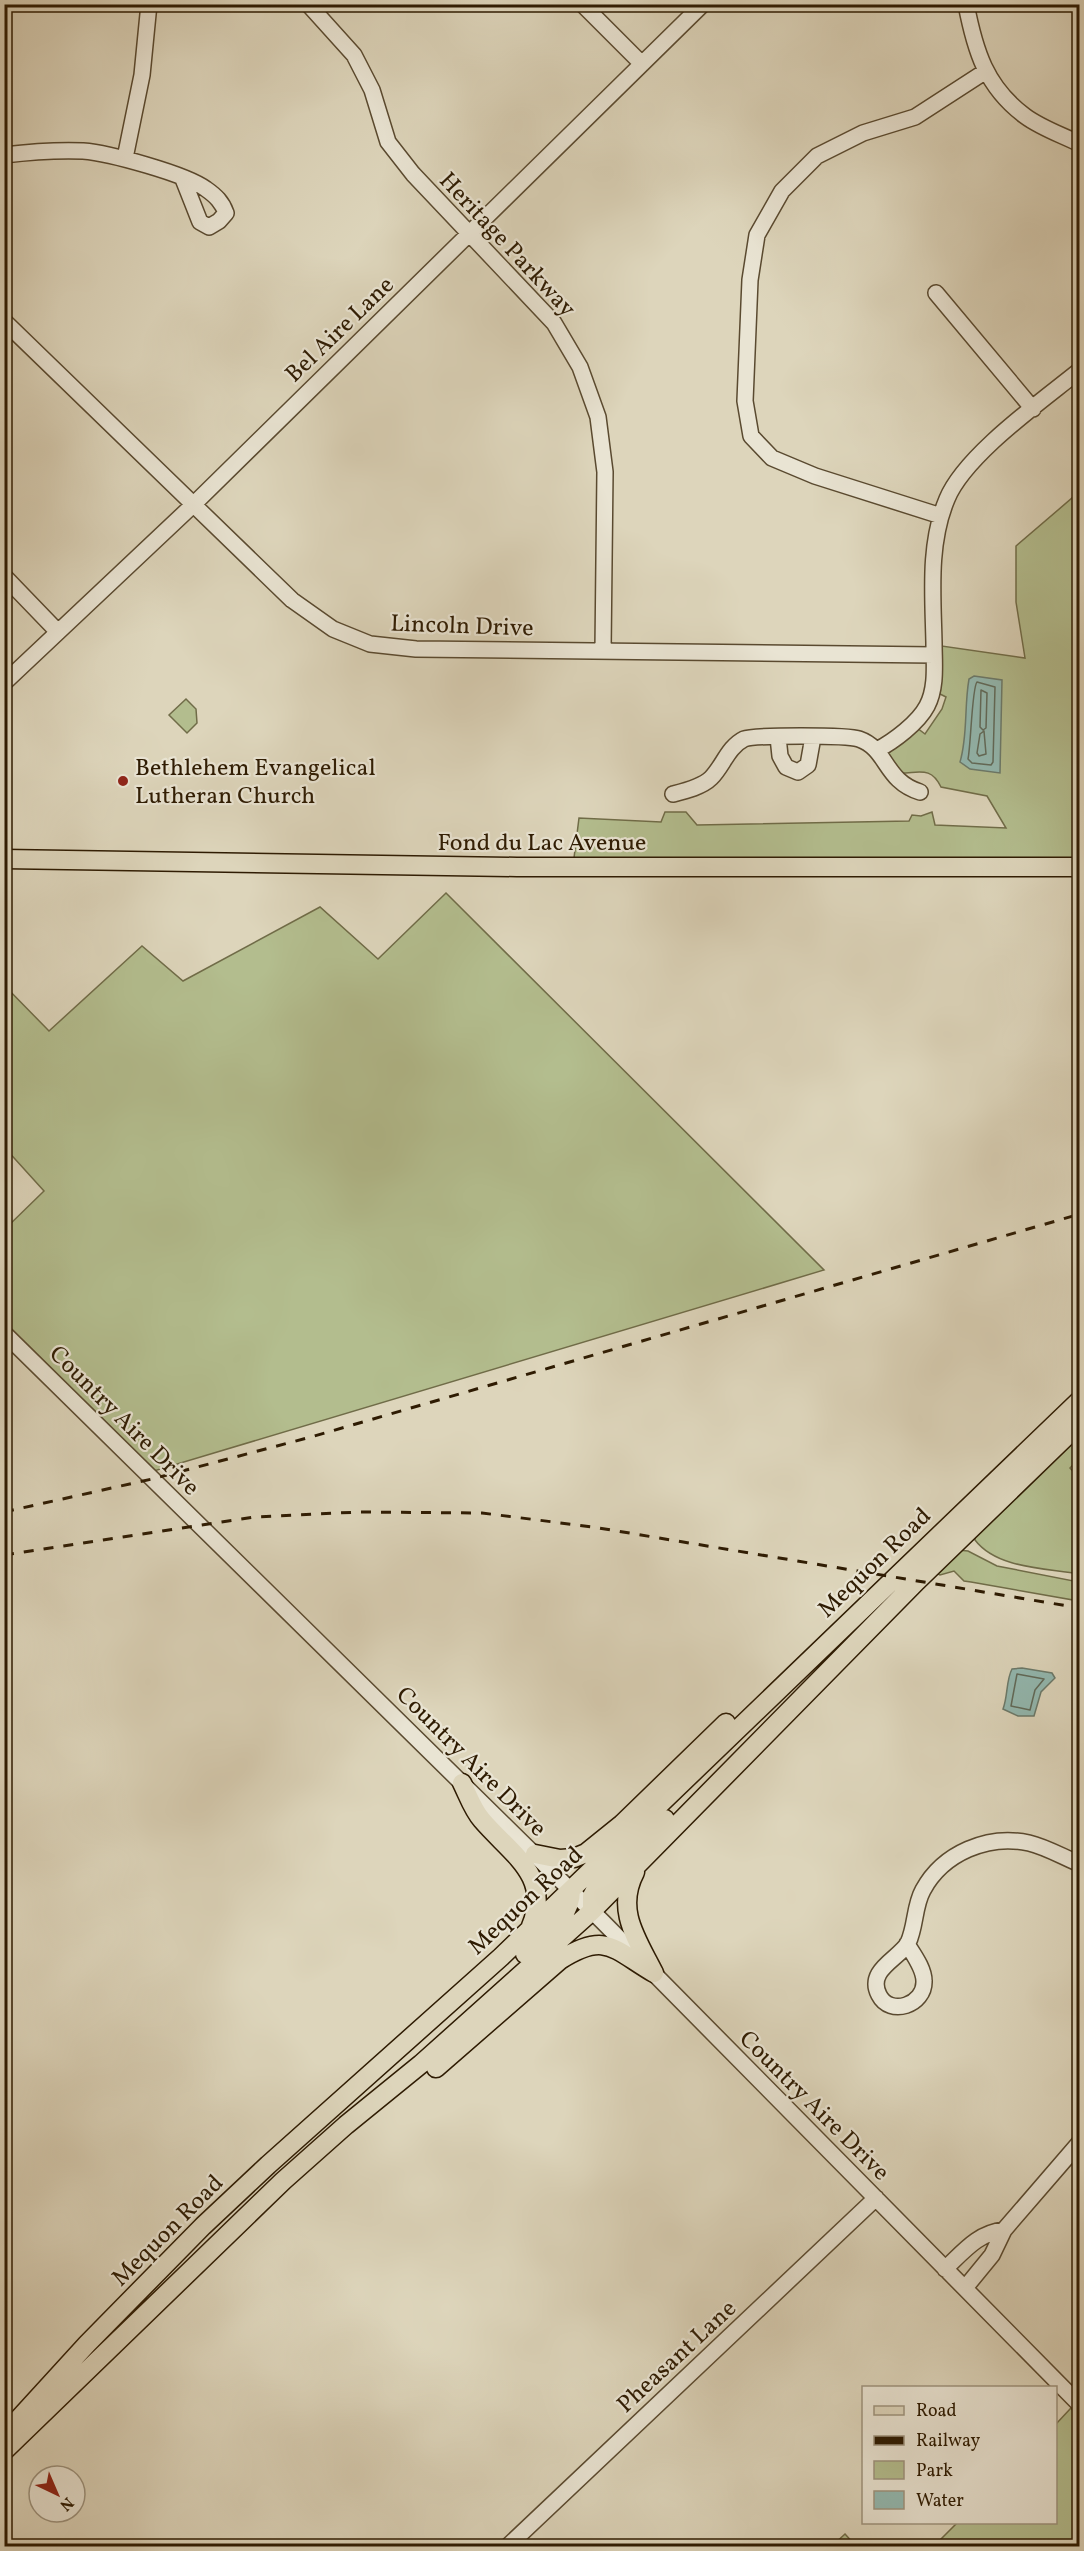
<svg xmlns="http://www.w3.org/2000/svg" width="1084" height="2551" font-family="Vollkorn,serif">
  <rect width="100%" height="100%" fill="#ddd5bb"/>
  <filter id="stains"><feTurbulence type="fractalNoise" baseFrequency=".00333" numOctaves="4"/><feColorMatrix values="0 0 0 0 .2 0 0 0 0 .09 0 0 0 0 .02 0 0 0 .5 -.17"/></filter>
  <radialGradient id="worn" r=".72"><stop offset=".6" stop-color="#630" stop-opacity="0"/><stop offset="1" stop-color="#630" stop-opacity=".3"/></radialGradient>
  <path fill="#b3bd8e" stroke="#706c48" stroke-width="1.5" d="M 1079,492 L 1079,858 L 1053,862 L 574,858 L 579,818 L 661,822 L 665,812 L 686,812 L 697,825 L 909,821 L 912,815 L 921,816 L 932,812 L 935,825 L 1006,828 L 987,796 L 941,787 C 931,766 919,773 901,773 L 888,756 L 891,749 L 917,728 L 925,734 L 942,709 L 946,697 L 938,693 L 942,646 L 1025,658 L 1016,602 L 1016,546 Z
    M 186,699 L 196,709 L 197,723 L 187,733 L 169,715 Z
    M 446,893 L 824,1270 L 154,1471 L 5,1323 L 5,1229 L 44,1191 L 5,1148 L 4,985 L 49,1031 L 142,946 L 183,981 L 320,907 L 378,959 Z
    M 1076,1437 L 1079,1438 L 1079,1459 L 1070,1468 L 1079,1478 L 1079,1492 L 1075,1497 L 1079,1502 L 1079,1574 C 1047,1568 997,1569 975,1540 L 975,1535 Z
    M 958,1550 L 968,1551 L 997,1566 L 1079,1582 L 1079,1601 L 971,1582 L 964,1581 L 954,1571 L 940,1575 L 934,1572 Z
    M 1071,2408 L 1079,2420 L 1079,2546 L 934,2546 L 957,2523 L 1056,2522 L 1056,2424 Z
    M 845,2534 L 856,2546 L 832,2546 Z"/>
  <path fill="#93b9b1" stroke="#6b7a6b" stroke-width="1.5" d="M 974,676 L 1002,680 L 1000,773 L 970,769 L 960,762 C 968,735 964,707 969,679 Z
    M 1022,1668 L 1052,1673 L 1055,1678 L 1041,1692 L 1034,1716 L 1018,1716 L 1003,1709 C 1008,1696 1006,1680 1012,1669 Z"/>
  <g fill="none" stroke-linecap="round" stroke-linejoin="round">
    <path stroke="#606a5a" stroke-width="1.5" d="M 977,682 L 995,687 L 993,762 L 991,765 L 972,763 L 968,759 C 971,744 972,687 977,682 Z
      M 981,690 L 987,693 L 986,728 L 983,730 L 980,727 Z
      M 984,731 L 986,754 L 979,756 L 977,753 L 980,734 Z
      M 1017,1674 L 1044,1679 L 1035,1690 L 1030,1710 L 1011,1706 Z"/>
    <defs>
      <path id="minor" d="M 308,4 L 354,55 L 372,90 L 388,142 L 413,174 L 554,323 L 580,367 L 598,417 L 605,472 L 603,650
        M 582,4 L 642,64
        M 966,4 C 975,51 986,87 1025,116 C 1041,128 1062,135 1080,144
        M 4,155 C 29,152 58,150 83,151 C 109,153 186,174 206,189 C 216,196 222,202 226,213 L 219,221 L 209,227 L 200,222 L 183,179
        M 125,158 L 142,75 L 149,4
        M 936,293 L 1033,409
        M 4,321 L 292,600 L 333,629 L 370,644 L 416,649 L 934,655
        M 941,516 L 815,476 L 772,458 L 751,436 L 745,401 L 750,280 L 757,235 L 782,191 L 817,156 L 863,133 L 915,117 L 986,71
        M 4,576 L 58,632
        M 4,683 L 194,504 L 703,4
        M 778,737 L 780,756 L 786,767 L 798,772 L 808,765 L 813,737
        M 877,750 C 894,741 918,723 927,706 C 937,687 934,663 934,643 C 933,595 928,544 947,499 C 965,455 1042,401 1080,370
        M 673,794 C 685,791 702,787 711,778 C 723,766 728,747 744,739 C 754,735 848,735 859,739 C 888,749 884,781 920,792
        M 4,1333 L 603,1922 L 1080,2405
        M 907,1944 C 913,1954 924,1968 924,1981 C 925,2005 890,2017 879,1995 C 866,1970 899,1959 908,1943 C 916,1926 914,1906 923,1890 C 943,1853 988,1834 1029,1843 C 1046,1847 1063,1857 1080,1864
        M 945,2269 C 964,2251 978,2233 1004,2230
        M 965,2288 L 992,2255 L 1004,2230 L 1080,2142
        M 508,2546 L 876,2198"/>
      <path id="major" d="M 4,859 L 517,867 L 1080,867
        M 462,1783 C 468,1795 473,1810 482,1820 C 511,1854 552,1876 531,1926
        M 535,1854 L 560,1859 L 574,1858 L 586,1853 L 622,1824 L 726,1723
        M 635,1872 C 615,1910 637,1939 654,1973
        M 592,1911 L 592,1896 L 598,1885 L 665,1819
        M 525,1954 C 545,1935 571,1919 571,1890
        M 436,2068 L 560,1960 C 606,1931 613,1949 654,1973
        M 4,2435 L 87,2344 L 203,2226 L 268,2165 L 501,1957 L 1080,1400
        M 4,2451 L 283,2181 L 346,2125 L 421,2064 L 592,1911 L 917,1581 L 1080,1423"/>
    </defs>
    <use href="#minor" stroke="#5a4a30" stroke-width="18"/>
    <use href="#major" stroke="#2e1b02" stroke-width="21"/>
    <use href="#minor" stroke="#e9e4d3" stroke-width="15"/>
    <use href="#major" stroke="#ddd5bb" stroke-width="18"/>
    <path stroke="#2e1b02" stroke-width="3" stroke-dasharray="10 10" stroke-linecap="butt" d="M 4,1512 L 152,1479 L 311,1437 L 1080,1214
      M 4,1555 L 255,1517 L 359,1512 L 482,1513 L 593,1527 L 1080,1608"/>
  </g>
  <circle fill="#8f2418" stroke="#e9e4d3" stroke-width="2" cx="123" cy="781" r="6"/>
  <g text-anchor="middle" stroke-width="4.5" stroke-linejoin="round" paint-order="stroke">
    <g font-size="24" fill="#2e1b02" stroke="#e9e4d3">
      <text transform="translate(508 244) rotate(47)" y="8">Heritage Parkway</text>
      <text transform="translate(339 329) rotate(-44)" y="8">Bel Aire Lane</text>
      <text transform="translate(462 625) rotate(2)" y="8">Lincoln Drive</text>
      <text x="542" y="850">Fond du Lac Avenue</text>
      <text transform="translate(125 1420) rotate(45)" y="8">Country Aire Drive</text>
      <text transform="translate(874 1562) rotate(-44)" y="8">Mequon Road</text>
      <text transform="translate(472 1761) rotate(45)" y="8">Country Aire Drive</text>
      <text transform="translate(525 1900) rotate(-43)" y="8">Mequon Road</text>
      <text transform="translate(815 2105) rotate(45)" y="8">Country Aire Drive</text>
      <text transform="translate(167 2230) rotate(-45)" y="8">Mequon Road</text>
      <text transform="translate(676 2356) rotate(-43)" y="8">Pheasant Lane</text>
    </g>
    <g font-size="24" fill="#2e1b02" stroke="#e9e4d3" text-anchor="start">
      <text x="135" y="775">Bethlehem Evangelical<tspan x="135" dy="28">Lutheran Church</tspan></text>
    </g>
  </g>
  <rect width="1084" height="2551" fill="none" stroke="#ddd5bb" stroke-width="24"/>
  <rect x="6" y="6" width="1072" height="2539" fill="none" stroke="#2e1b02" stroke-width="3"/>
  <rect x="12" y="12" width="1060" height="2527" fill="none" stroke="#2e1b02" stroke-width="1.5"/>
  <rect x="862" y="2386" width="195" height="138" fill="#e9e4d3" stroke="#9e947f" stroke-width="1.5"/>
  <rect x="874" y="2406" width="30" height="9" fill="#ddd5bb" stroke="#9e947f" stroke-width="1.5"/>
  <text x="916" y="2416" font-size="18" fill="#2e1b02">Road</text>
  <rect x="874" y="2436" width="30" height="9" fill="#2e1b02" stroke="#9e947f" stroke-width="1.5"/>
  <text x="916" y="2446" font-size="18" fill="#2e1b02">Railway</text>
  <rect x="874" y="2461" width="30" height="18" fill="#b3bd8e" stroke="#9e947f" stroke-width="1.5"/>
  <text x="916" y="2476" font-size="18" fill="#2e1b02">Park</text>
  <rect x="874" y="2491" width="30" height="18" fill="#93b9b1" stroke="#9e947f" stroke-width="1.5"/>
  <text x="916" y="2506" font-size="18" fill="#2e1b02">Water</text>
  <g transform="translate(57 2494) rotate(136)"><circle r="28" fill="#e9e4d3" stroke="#9e947f" stroke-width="1.5"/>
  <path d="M0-4.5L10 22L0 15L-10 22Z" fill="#8f2418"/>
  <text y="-9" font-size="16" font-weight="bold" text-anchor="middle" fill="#2e1b02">N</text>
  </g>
  <rect width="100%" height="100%" filter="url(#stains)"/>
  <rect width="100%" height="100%" fill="url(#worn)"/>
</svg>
